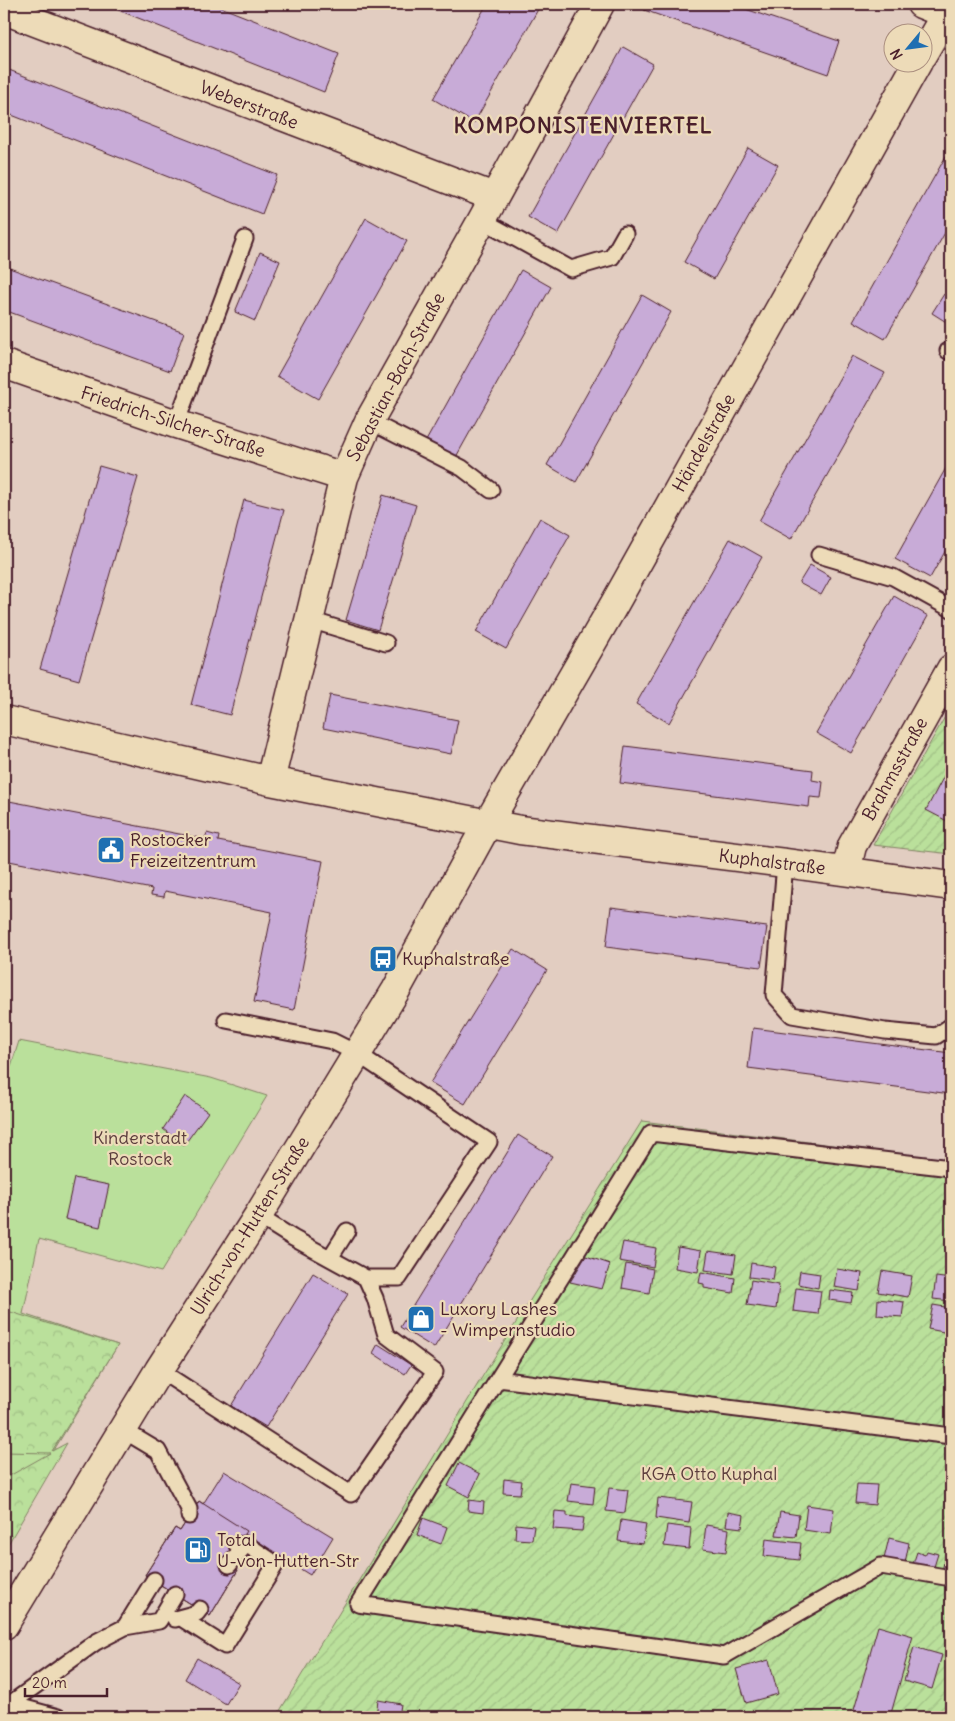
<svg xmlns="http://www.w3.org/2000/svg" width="955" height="1721" font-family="Delius,sans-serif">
  <defs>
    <pattern id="forest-crowns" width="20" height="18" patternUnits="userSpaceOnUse" patternTransform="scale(1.25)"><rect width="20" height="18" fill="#bae09b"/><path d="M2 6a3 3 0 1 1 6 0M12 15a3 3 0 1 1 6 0" fill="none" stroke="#a1c086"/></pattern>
    <pattern id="garden-furrows" width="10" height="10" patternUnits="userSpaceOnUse" patternTransform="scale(1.25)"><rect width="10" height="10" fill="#bae09b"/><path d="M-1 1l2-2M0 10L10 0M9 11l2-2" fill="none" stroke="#a1c086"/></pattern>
  </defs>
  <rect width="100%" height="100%" fill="#e2cdc1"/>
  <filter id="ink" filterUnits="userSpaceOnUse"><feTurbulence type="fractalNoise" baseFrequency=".02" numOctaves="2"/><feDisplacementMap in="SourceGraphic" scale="10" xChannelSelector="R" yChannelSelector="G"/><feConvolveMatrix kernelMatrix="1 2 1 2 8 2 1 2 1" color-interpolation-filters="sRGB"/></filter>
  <g filter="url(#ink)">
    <path fill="#bae09b" stroke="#828063" d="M 19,1041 L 211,1078 L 267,1096 L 161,1272 L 39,1239 L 23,1314 L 118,1345 L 4,1532 L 4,1088 Z"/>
    <path fill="url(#forest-crowns)" stroke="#828063" d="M 4,1310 L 118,1345 L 52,1451 L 67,1443 L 4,1551 L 4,1479 L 50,1453 L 4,1452 Z"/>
    <path fill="url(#garden-furrows)" stroke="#828063" d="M 951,706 L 951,854 L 873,845 Z
      M 642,1121 L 951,1160 L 951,1717 L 269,1717 L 278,1714 L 479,1382 Z"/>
    <path fill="#c8abd7" stroke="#4a1f2b" d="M 103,4 L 213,4 L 339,54 L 324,92 Z
      M 487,4 L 541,4 L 474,123 L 433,99 Z
      M 646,4 L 731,4 L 839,41 L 828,74 L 644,10 Z
      M 623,47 L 653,64 L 558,234 L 528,217 Z
      M 4,68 L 277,175 L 262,214 L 4,112 Z
      M 748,148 L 778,165 L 714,279 L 684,262 Z
      M 946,156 L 951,158 L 951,222 L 885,339 L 853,321 Z
      M 366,218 L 407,241 L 318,399 L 277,376 Z
      M 260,252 L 280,261 L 255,321 L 235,312 Z
      M 4,266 L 184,332 L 170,371 L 4,310 Z
      M 521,270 L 551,287 L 456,457 L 426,441 Z
      M 944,294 L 951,299 L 951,325 L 932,313 Z
      M 642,295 L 671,312 L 576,482 L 547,465 Z
      M 852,356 L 885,373 L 791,539 L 759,521 Z
      M 951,459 L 951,541 L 930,578 L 895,559 Z
      M 99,466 L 138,477 L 79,680 L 40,669 Z
      M 383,495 L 416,505 L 378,630 L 346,620 Z
      M 244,500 L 284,510 L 230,715 L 191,705 Z
      M 540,518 L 570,535 L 506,649 L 476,632 Z
      M 730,539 L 762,557 L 669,723 L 636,704 Z
      M 810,565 L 831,577 L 821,595 L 799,583 Z
      M 894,596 L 928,616 L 851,753 L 816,733 Z
      M 330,695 L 458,720 L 451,754 L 323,728 Z
      M 625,746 L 813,770 L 812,780 L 823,782 L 821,798 L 810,797 L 809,807 L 620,783 Z
      M 951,764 L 951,780 L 944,776 Z
      M 944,776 L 951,780 L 951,823 L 926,810 Z
      M 4,800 L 205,839 L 207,833 L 214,835 L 219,836 L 218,841 L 323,861 L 294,1010 L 254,1002 L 272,912 L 165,891 L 164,897 L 151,895 L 152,889 L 4,860 Z
      M 611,907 L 767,927 L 761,967 L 606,947 Z
      M 513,949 L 547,970 L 465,1104 L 430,1083 Z
      M 753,1028 L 951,1053 L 951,1094 L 748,1068 Z
      M 185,1096 L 208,1112 L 184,1145 L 163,1129 Z
      M 518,1135 L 552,1156 L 434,1348 L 400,1327 Z
      M 74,1178 L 109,1185 L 100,1227 L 65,1219 Z
      M 623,1242 L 656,1248 L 653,1267 L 619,1261 Z
      M 678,1247 L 701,1251 L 698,1272 L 675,1268 Z
      M 708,1251 L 736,1255 L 733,1274 L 705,1270 Z
      M 586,1256 L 610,1264 L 602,1289 L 570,1282 Z
      M 751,1263 L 775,1267 L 773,1280 L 749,1277 Z
      M 626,1264 L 653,1269 L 649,1293 L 622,1288 Z
      M 837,1269 L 862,1273 L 859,1291 L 834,1287 Z
      M 800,1271 L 820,1274 L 818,1288 L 798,1284 Z
      M 882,1271 L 912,1276 L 908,1297 L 878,1292 Z
      M 701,1272 L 735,1278 L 733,1293 L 704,1288 L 704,1284 L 699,1283 Z
      M 313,1273 L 348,1294 L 266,1427 L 231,1406 Z
      M 936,1277 L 951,1279 L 951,1301 L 933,1299 Z
      M 751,1280 L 779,1285 L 776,1309 L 747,1305 Z
      M 796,1288 L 821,1291 L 818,1314 L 793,1311 Z
      M 830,1290 L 853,1293 L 851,1303 L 829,1300 Z
      M 878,1299 L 904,1302 L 902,1317 L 877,1315 Z
      M 933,1305 L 951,1308 L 949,1333 L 928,1329 Z
      M 378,1344 L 411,1365 L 405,1374 L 373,1353 Z
      M 459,1463 L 480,1474 L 469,1497 L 448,1486 Z
      M 224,1471 L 333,1537 L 310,1575 L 244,1534 L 226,1562 L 238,1570 L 210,1616 L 145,1575 L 175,1528 L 180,1531 L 199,1501 L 203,1504 Z
      M 504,1479 L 522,1481 L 520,1494 L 503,1493 Z
      M 571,1483 L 595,1486 L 593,1504 L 568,1501 Z
      M 857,1484 L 877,1485 L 875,1505 L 855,1503 Z
      M 609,1488 L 628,1490 L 625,1513 L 606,1511 Z
      M 658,1498 L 692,1502 L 689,1523 L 656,1518 Z
      M 469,1500 L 484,1502 L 483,1513 L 468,1511 Z
      M 199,1501 L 246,1531 L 226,1562 L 238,1570 L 210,1616 L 145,1575 L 175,1528 L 180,1531 Z
      M 807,1505 L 834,1509 L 831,1534 L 804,1530 Z
      M 555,1511 L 567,1512 L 567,1516 L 584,1518 L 582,1531 L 553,1529 Z
      M 728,1512 L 744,1515 L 742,1528 L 726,1526 Z
      M 780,1512 L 799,1515 L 796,1537 L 776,1535 Z
      M 423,1518 L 447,1527 L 441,1544 L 417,1535 Z
      M 621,1520 L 646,1524 L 643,1544 L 618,1541 Z
      M 516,1524 L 534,1526 L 532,1540 L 515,1539 Z
      M 667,1525 L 691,1528 L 689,1549 L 664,1546 Z
      M 706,1525 L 729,1529 L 726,1552 L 703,1549 Z
      M 889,1538 L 909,1543 L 905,1563 L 884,1559 Z
      M 766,1539 L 801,1543 L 799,1560 L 764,1556 Z
      M 947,1550 L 951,1551 L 951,1573 L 942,1571 Z
      M 927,1551 L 938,1554 L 933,1570 L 913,1564 L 917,1552 L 925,1555 Z
      M 878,1626 L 913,1636 L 890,1717 L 852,1717 Z
      M 914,1647 L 942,1655 L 932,1689 L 904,1681 Z
      M 197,1658 L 239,1683 L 226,1704 L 185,1679 Z
      M 769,1660 L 778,1694 L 746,1703 L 736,1669 Z
      M 378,1700 L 401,1704 L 399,1717 L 376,1717 Z
      M 325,1712 L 348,1715 L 348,1717 L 324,1717 Z"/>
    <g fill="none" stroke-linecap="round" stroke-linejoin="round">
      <defs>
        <path id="lane" d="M 482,220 L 571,269 L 612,257 L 625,234
          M 948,351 L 951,352
          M 369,421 L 462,468 L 491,490
          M 176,424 L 245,239
          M 819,555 L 893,577 L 951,609
          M 310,620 L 386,643
          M 785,863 L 774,995 L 792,1015 L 885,1031 L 936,1036 L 951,1026
          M 226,1020 L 332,1041 L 358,1054 L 489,1142 L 399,1278 L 366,1278 L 293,1238 L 258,1216
          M 951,1168 L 651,1133 L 358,1604 L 724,1656 L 881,1566 L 951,1578
          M 330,1258 L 347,1231
          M 159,1370 L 351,1494 L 435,1372 L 386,1335 L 375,1298 L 366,1278
          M 498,1379 L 951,1436
          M 123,1430 L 158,1451 L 189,1509 L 189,1516
          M 229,1565 L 246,1544
          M 181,1618 L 225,1646 L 276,1564 L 246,1544 L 237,1545
          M 175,1619 L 197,1613 L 200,1609
          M 125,1627 L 154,1580
          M 10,1704 L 58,1717
          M 4,1705 L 10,1704 L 96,1642 L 125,1627 L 159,1621 L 175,1594"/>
        <path id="street" d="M 921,4 L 951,16
          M 4,10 L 494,197
          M 4,364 L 176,424 L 344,477
          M 4,720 L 270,781 L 520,830 L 785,863 L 951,886
          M 270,781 L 344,477 L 369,421 L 482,220 L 600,4
          M 846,871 L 852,846 L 951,669"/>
        <path id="secondary" d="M 922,55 L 951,5
          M 4,1625 L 159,1370 L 258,1216 L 396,990 L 488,823 L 615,603 L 918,62"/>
      </defs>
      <use href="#lane" stroke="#4a1f2b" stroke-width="19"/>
      <use href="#street" stroke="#4a1f2b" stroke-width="31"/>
      <use href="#secondary" stroke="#4a1f2b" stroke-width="31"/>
      <use href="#lane" stroke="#eddbb8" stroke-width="15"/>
      <use href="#street" stroke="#eddbb8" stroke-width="28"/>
      <use href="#secondary" stroke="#eddbb8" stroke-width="28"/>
    </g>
  </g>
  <defs>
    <symbol id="civic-square" viewBox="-11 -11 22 22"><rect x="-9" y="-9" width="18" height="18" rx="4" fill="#1f6fb2" stroke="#eddbb8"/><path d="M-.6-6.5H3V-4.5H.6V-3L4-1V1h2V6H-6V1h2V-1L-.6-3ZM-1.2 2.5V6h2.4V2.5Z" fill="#fff"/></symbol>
    <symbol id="bus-square" viewBox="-11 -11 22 22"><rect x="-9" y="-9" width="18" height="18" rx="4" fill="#1f6fb2" stroke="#eddbb8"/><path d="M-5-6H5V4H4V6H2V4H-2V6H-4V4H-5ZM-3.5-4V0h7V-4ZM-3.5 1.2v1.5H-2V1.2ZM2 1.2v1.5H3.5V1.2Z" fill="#fff"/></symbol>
    <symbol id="shop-square" viewBox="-11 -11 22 22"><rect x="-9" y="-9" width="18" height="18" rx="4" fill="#1f6fb2" stroke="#eddbb8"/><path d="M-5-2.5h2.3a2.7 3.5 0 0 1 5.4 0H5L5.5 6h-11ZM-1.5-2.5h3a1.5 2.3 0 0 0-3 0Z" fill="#fff"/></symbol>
    <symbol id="fuel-square" viewBox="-11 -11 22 22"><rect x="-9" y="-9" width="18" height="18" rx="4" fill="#1f6fb2" stroke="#eddbb8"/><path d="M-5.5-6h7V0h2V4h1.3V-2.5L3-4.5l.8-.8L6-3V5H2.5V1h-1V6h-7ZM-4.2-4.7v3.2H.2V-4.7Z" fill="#fff"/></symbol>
  </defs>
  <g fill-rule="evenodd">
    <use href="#civic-square" x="95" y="834" width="32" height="32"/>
    <use href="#bus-square" x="367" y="943" width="32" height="32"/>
    <use href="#shop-square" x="405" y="1303" width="32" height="32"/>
    <use href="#fuel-square" x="182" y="1534" width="32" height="32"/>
  </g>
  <g text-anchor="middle" stroke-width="4.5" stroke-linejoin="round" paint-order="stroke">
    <g font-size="18" fill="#4a1f2b" stroke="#eddbb8">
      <text transform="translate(249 105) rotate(21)" y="6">Weberstraße</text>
      <text transform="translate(396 377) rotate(-62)" y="6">Sebastian-Bach-Straße</text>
      <text transform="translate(173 422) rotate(18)" y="6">Friedrich-Silcher-Straße</text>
      <text transform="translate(704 443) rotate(-61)" y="6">Händelstraße</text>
      <text transform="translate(895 769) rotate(-61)" y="6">Brahmsstraße</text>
      <text transform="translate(772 862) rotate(7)" y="6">Kuphalstraße</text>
      <text transform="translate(250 1226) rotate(-58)" y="6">Ulrich-von-Hutten-Straße</text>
    </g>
    <g font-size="18" fill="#4a1f2b" stroke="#eddbb8" text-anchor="start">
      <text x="130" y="846">Rostocker<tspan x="130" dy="21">Freizeitzentrum</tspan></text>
      <text x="402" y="965">Kuphalstraße</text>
      <text x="440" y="1315">Luxory Lashes<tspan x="440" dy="21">- Wimpernstudio</tspan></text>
      <text x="217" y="1546">Total<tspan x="217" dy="21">U-von-Hutten-Str</tspan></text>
    </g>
    <g font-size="18" fill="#5b3c3c" stroke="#eddbb8">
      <text x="140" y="1144">Kinderstadt<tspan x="140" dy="21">Rostock</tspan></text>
      <text x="709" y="1480">KGA Otto Kuphal</text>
    </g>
    <g font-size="22" font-weight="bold" letter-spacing="1" fill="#4a1f2b" stroke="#eddbb8">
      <text x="583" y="133">KOMPONISTENVIERTEL</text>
    </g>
  </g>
  <rect width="955" height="1721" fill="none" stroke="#eddbb8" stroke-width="20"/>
  <rect x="10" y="10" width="935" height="1701" fill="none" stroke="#4a1f2b" stroke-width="2" filter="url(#ink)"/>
  <g transform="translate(908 48) rotate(241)"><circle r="24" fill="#eddbb8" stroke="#ac9080"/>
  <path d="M0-4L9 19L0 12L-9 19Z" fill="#1f6fb2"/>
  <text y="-8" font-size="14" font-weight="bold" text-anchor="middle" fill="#4a1f2b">N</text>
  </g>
  <path d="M25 1688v8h82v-8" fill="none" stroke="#4a1f2b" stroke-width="2.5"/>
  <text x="32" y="1688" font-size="15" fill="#4a1f2b" stroke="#eddbb8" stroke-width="4" paint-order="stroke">20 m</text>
</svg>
